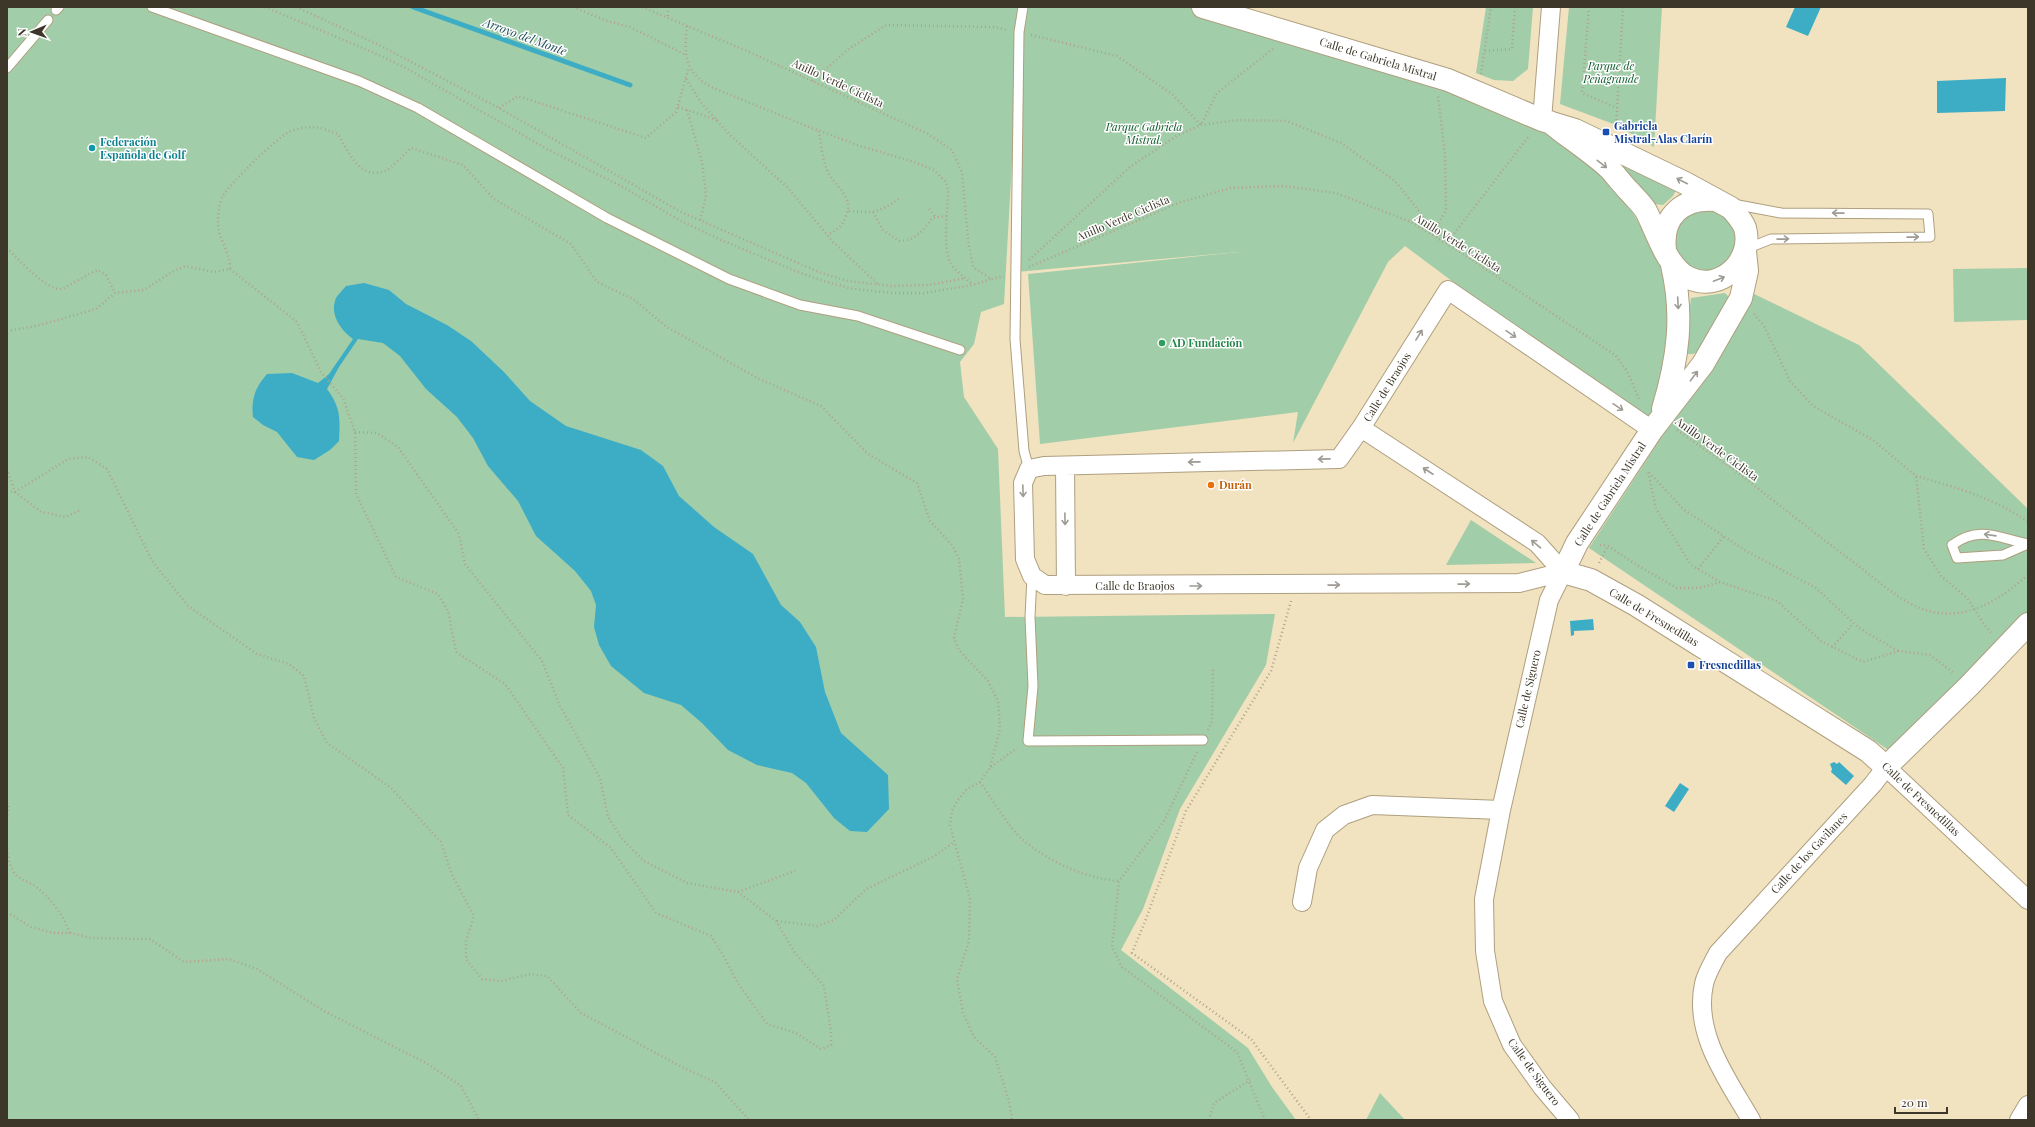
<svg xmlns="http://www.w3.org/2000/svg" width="2035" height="1127" font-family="'Playfair Display',serif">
  <rect width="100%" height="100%" fill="#f1e2c0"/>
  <path fill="#a2cda9" d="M 7,7 L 1203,7 L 1542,120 L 1619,188 L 1668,276 L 1669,325 L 1652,430 L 1405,246 L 1388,262 L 1293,443 L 1298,412 L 1040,444 L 1028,274 L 1239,252 L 1016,272 L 1018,56 L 1004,304 L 981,312 L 974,344 L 960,362 L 964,397 L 998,449 L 1005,617 L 1275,614 L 1266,665 L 1180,809 L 1143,909 L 1121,950 L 1248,1048 L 1272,1087 L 1296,1120 L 7,1120 Z
    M 1486,7 L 1533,7 L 1528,69 L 1513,81 L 1494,80 L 1476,73 Z
    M 1569,7 L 1662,7 L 1654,147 L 1616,125 L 1560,104 Z
    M 1625,163 L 1676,190 L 1673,196 L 1663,205 L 1653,204 L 1621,168 Z
    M1675 240a31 31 0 1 1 62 0a31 31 0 1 1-62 0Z
    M 2028,268 L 2028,320 L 1954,322 L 1953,269 Z
    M 1750,292 L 1859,345 L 2028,509 L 2028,616 L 1890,751 L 1589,548 L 1680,409 Z
    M 1725,293 L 1730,298 L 1702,350 L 1693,354 L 1688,354 L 1685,350 L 1691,298 Z
    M 1471,520 L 1536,563 L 1446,565 Z
    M 1380,1093 L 1405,1120 L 1366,1120 Z"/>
  <path fill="#3cadc5" d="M 1795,7 L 1821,7 L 1808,36 L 1786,27 Z
    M 2006,78 L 2005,111 L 1937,113 L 1937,81 Z
    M 364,283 L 389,290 L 406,304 L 447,325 L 471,341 L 504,372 L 530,401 L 566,426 L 641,450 L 663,466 L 679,496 L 714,527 L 753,554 L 781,605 L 800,622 L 816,647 L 825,692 L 841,733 L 888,775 L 889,809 L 867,832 L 850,831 L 834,818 L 806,783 L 792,773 L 757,765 L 728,750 L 702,723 L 681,705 L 644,693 L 611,666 L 599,645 L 594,627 L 596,605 L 591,591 L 575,571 L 536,536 L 518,501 L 488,466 L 473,438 L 457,417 L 426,389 L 400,356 L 383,343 L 358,339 L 339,367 L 327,389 C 341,408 340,418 339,441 L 330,450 L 314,460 L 297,457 L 277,432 L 263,425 L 253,417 C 251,399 255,388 267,374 L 292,373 L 318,383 L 329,374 L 353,339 C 342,331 330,316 335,301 C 336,296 343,290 346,286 Z
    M 1593,619 L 1594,630 L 1574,631 L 1574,635 L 1571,636 L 1570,621 Z
    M 1834,762 L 1837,764 L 1839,762 L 1854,776 L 1846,785 L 1831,772 L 1832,769 L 1830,764 Z
    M 1680,783 L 1689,789 L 1674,812 L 1665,806 Z"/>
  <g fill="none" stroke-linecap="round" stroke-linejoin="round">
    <path stroke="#3cadc5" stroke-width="5" d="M 413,7 L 630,85"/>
    <defs>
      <path id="service" d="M 152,7 L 359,81 L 418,108 L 607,218 L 729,279 L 800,305 L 858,316 L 960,350
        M 1023,7 L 1019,32 L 1015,339 L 1024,451 L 1029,469
        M 56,10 L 59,7
        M 7,68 L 48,20
        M 1733,204 L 1781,213 L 1928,214 L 1930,237 L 1771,239 L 1746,249
        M 2028,544 L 2003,555 L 1957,558 L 1952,545 C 1980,525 1998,538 2028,544
        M 1032,576 L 1030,617 L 1033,686 L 1028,741 L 1203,740"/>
      <path id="minor" d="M 1542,120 L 1551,7
        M 1361,428 L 1537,543 L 1563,572
        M 1065,466 L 1066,586
        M 1563,572 L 1519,583 L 1045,585 L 1032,576 L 1025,559 L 1023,483 L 1029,469 L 1044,466 L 1339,459 L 1361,428 L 1448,290 L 1652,430
        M 1563,572 L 1549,600 L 1501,810 L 1484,899 L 1485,951 L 1493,1001 L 1512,1045 L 1542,1087 L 1570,1120
        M 1302,902 L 1308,868 L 1325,830 L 1344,815 L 1372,805 L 1501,810
        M 1751,1120 C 1728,1080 1693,1034 1704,984 C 1706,974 1713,963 1718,953 L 1873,784 L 1886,767 L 2028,900
        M 2019,1120 L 2028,1105"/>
      <path id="tertiary" d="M 1203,7 L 1448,80 L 1542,120 L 1575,130 L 1685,183 L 1731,208 C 1736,214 1742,220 1745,228 C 1754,260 1721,293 1689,278 C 1667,268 1657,232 1646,211 C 1642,204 1635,198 1630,192 C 1623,185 1617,177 1610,169 C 1592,152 1569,138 1550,122
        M 1665,250 C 1661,216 1683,197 1716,200
        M 1745,251 L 1747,271 L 1741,298 L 1703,364 L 1652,430 L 1577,543 L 1563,572 L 1591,580 L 1636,605 L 1868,751 L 1886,767 L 1969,686 L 2028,624
        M 1663,409 C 1678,359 1684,316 1672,265"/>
    </defs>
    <use href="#service" stroke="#ae9f7f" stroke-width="11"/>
    <use href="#minor" stroke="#ae9f7f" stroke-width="20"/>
    <use href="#tertiary" stroke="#ae9f7f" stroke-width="24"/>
    <path stroke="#afa389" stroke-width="2.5" stroke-dasharray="1 3" stroke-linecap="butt" d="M 265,7 L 370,51 L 404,67 L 547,149 L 623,187 L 679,220 L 721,240 L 803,274 L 827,282 L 853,289 L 894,293 L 924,293 L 973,285 L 991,279
      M 296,7 L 379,45 L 499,108 L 681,212 L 821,273 L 848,281 L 891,286 L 929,285 L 965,278
      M 573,7 L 607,21 L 630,27 L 686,55
      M 642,7 L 747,51 L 928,134 L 952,150 L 962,173 L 968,239 L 973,267 L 991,279 L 1004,276
      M 668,7 L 668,18
      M 1589,7 L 1582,93 L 1617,108
      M 687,26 C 684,55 684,71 711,87 L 809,127 L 860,146 L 914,162 L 934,170 L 946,182 L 948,190 C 948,208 942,250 951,264 C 957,273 965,277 973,285
      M 1031,35 L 1117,56 L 1172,94 L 1201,125 L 1217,93 L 1274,48
      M 1485,51 L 1512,49 L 1515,7
      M 1481,74 L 1491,7
      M 686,79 L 702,104 L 729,134 L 788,188 L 833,242 L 879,285
      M 812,81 L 850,48 L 886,25 L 995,27 L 1007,30
      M 678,107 L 717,120
      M 499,108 L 518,96 L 646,138 L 676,112 L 689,67
      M 687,110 L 702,162 L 706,195 L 700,221
      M 1616,128 L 1623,7
      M 819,131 C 821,143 822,158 827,170 C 834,187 855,196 846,216 C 842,227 837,230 827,235
      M 929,209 L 936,217
      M 849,211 C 873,213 879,213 900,198
      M 873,212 L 883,230 L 899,241 C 915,241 924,230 932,218 L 947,216
      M 1433,234 L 1446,210 L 1445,155 L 1438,96
      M 1447,243 L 1529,136
      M 7,248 C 18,259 46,290 61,289 C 66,288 89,273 98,270 L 106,275 L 115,293
      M 1029,260 L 1131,166 L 1178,135 L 1201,125 L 1238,120 L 1287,121 L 1341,143 L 1395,181 L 1422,215 L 1432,234
      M 1029,267 L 1181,202 L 1231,188 L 1283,186 L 1336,193 L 1411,222 L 1457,250 L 1615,355 L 1627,371 L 1639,399
      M 230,269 L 297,322 L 321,372 L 343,398 L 355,432 L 356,494 L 396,577 L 438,594 L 448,611 L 456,652 L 505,684 L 563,768 L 568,815 L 611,848 L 656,913 L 711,936 L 723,955 L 737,982 L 767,1024 L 796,1033 L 821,1049 L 831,1045 L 831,1032 L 824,986 L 795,953 L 776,921 L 738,892
      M 1754,314 L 1764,326 L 1790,381 L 1813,406 L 1873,440 L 1916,476 L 1924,549 L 1941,576 L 1967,598 L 1986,627 L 1992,634
      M 7,331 L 36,326 L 96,309 L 115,293 L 144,290 L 172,272 L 185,266 L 214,272 L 230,269 C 231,253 218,239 218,223 C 218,216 219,202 223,196 C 227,186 282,133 291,131 C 313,124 318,127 338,134 C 348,151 360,181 385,171 C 392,168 405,153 411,148 L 463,165 L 494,199 L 571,244 L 597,282 L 633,299 L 667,327 L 757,378 L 821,406 L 868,454 L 917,483 L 930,521 L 952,545 L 959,559 L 963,599 L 954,638 L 959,650 L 988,681 L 998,701 L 1000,729 L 990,768 L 980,782 L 967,789 L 957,801 L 952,811 L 950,825 L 970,899 L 969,941 L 957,979 L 963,1013 L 974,1037 L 995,1057 L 1009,1101 L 1012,1120
      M 1677,430 C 1699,446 1722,460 1743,477 C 1781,506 1818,536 1856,564 C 1881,583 1907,609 1939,613 C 1975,617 2002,597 2028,575
      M 355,432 L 377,433 L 398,447 L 459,534 L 465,564 L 542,661 L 560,706 L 600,778 L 608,817 L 623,840 L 644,861 L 687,883 L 738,892 L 795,871
      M 7,469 L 15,492 L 41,512 L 66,517 L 80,510
      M 1916,476 C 1954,487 1995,498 2028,522
      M 7,491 L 15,492 L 68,459 L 88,457 L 107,469 L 152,561 L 188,606 L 257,654 L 289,664 L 304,676 L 314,718 L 327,743 L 390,787 L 441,842 L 452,875 L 474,916 L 466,941 L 466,959 L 482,979 L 501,981 L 530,974 L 547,976 L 581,1013 L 682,1067 L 715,1082 L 749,1120
      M 1600,545 L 1608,546 L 1637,565 L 1677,588 L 1699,588 L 1720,582
      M 1599,563 L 1608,546
      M 1698,569 L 1724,536
      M 1291,601 L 1271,671 L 1186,811 L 1146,919 L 1132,953 L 1251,1039 L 1311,1120
      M 1832,647 L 1853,624
      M 1898,651 L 1859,628 L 1816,588 L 1746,551 L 1683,509 L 1648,471 L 1656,509 L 1691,565 L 1720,582 L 1777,601 L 1821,641 L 1863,662 L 1898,651 L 1930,655 L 1955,674
      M 1208,730 L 1212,721 L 1213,669
      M 1197,752 L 1164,821 L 1119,881 L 1112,947 L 1122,967 L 1237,1052 L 1265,1120
      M 991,767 L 1017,748
      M 980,782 C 991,797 1009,828 1022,839 C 1047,861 1087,879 1119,881
      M 7,819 L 9,803
      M 7,849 C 8,856 10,869 16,875 C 21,880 29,882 35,886 C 51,898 63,915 70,933
      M 7,912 L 31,927 L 53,933 L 70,933 L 91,938 L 150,939 L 184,962 L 229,959 L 257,969 L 324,1011 L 426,1063 L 461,1086 L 479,1120
      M 777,921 L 817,926 L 834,920 L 866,889 L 933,857 L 953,843
      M 1209,1120 L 1214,1103 L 1250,1080"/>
    <use href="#service" stroke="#fff" stroke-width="9"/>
    <use href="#minor" stroke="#fff" stroke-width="18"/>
    <use href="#tertiary" stroke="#fff" stroke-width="22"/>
  </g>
  <defs><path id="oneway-shaft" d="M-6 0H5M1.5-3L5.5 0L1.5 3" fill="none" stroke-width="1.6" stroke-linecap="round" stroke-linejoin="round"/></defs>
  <g stroke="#9e9b94">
    <use href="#oneway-shaft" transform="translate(1602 164) rotate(38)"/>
    <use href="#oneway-shaft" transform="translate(1682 181) rotate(-153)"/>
    <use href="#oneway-shaft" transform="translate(1838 213) rotate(-179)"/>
    <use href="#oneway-shaft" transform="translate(1913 237) rotate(-1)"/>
    <use href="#oneway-shaft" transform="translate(1783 239) rotate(-1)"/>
    <use href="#oneway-shaft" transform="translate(1719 279) rotate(-21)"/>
    <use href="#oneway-shaft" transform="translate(1678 303) rotate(87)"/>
    <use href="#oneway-shaft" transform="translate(1511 334) rotate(34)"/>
    <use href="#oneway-shaft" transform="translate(1419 335) rotate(-58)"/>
    <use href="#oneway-shaft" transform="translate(1694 376) rotate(-53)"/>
    <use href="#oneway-shaft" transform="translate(1618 407) rotate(34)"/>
    <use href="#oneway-shaft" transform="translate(1324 459) rotate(179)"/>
    <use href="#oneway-shaft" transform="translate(1194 462) rotate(179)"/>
    <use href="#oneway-shaft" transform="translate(1428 471) rotate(-147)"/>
    <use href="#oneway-shaft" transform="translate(1023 491) rotate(88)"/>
    <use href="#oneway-shaft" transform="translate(1065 519) rotate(89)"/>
    <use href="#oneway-shaft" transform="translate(1990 535) rotate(-172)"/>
    <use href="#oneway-shaft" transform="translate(1536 544) rotate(-140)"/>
    <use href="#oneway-shaft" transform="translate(1464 584) rotate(-1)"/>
    <use href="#oneway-shaft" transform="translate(1334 585) rotate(-1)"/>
    <use href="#oneway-shaft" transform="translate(1196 586)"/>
  </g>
  <g fill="#1a4fb4" stroke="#fff" stroke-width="1.5">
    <rect x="1602" y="128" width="8" height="8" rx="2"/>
    <rect x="1687" y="661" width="8" height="8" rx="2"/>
  </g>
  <circle fill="#0f9aa8" stroke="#fff" stroke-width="1.5" cx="92" cy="148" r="4"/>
  <circle fill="#2e9e5b" stroke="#fff" stroke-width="1.5" cx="1162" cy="343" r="4"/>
  <circle fill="#e8710a" stroke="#fff" stroke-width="1.5" cx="1211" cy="485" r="4"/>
  <g text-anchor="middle" stroke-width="3" stroke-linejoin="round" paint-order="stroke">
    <g font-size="11" fill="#3d3729" stroke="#fff">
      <text transform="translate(1378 59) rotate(17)" y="4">Calle de Gabriela Mistral</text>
      <text transform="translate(838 83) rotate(25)" y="4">Anillo Verde Ciclista</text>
      <text transform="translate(1123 218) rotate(-23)" y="4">Anillo Verde Ciclista</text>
      <text transform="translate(1458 243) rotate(32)" y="4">Anillo Verde Ciclista</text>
      <text transform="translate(1387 387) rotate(-58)" y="4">Calle de Braojos</text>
      <text transform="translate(1717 449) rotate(36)" y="4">Anillo Verde Ciclista</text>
      <text transform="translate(1610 494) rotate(-57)" y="4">Calle de Gabriela Mistral</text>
      <text x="1135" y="590">Calle de Braojos</text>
      <text transform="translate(1654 617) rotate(31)" y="4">Calle de Fresnedillas</text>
      <text transform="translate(1528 689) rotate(-77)" y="4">Calle de Siguero</text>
      <text transform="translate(1921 799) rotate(43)" y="4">Calle de Fresnedillas</text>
      <text transform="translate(1809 853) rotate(-47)" y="4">Calle de los Gavilanes</text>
      <text transform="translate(1534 1072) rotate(54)" y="4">Calle de Siguero</text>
    </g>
    <g font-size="11" font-style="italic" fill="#095928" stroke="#fff">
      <text x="1611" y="70">Parque de<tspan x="1611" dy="13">Peñagrande</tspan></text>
      <text x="1144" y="131">Parque Gabriela<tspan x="1144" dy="13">Mistral.</tspan></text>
    </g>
    <g font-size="11" font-weight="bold" fill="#164399" stroke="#fff" text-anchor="start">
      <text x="1614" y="130">Gabriela<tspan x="1614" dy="13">Mistral-Alas Clarín</tspan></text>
      <text x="1699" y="669">Fresnedillas</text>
    </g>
    <g font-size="11" font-weight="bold" fill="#0d838f" stroke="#fff" text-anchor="start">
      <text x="100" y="146">Federación<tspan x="100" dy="13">Española de Golf</tspan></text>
    </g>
    <g font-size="11" font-weight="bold" fill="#27864d" stroke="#fff" text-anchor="start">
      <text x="1170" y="347">AD Fundación</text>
    </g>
    <g font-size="11" font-weight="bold" fill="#c56008" stroke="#fff" text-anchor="start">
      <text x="1219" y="489">Durán</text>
    </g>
    <g font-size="12" font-style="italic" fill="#1c4c57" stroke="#fff">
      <text transform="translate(525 37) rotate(20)" y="4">Arroyo del Monte</text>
    </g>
  </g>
  <rect width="2035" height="1127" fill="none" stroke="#3d3729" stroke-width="16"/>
  <g transform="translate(32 32) rotate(268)" stroke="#ffffff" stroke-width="3" paint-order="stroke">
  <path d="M0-3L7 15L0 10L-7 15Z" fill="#3d3729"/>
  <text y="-6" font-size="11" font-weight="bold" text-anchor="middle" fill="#3d3729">N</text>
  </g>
  <path d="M1895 1107v6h52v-6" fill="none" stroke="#3d3729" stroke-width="2"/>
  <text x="1901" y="1107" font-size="12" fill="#3d3729" stroke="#ffffff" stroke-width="3" paint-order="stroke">20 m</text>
</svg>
